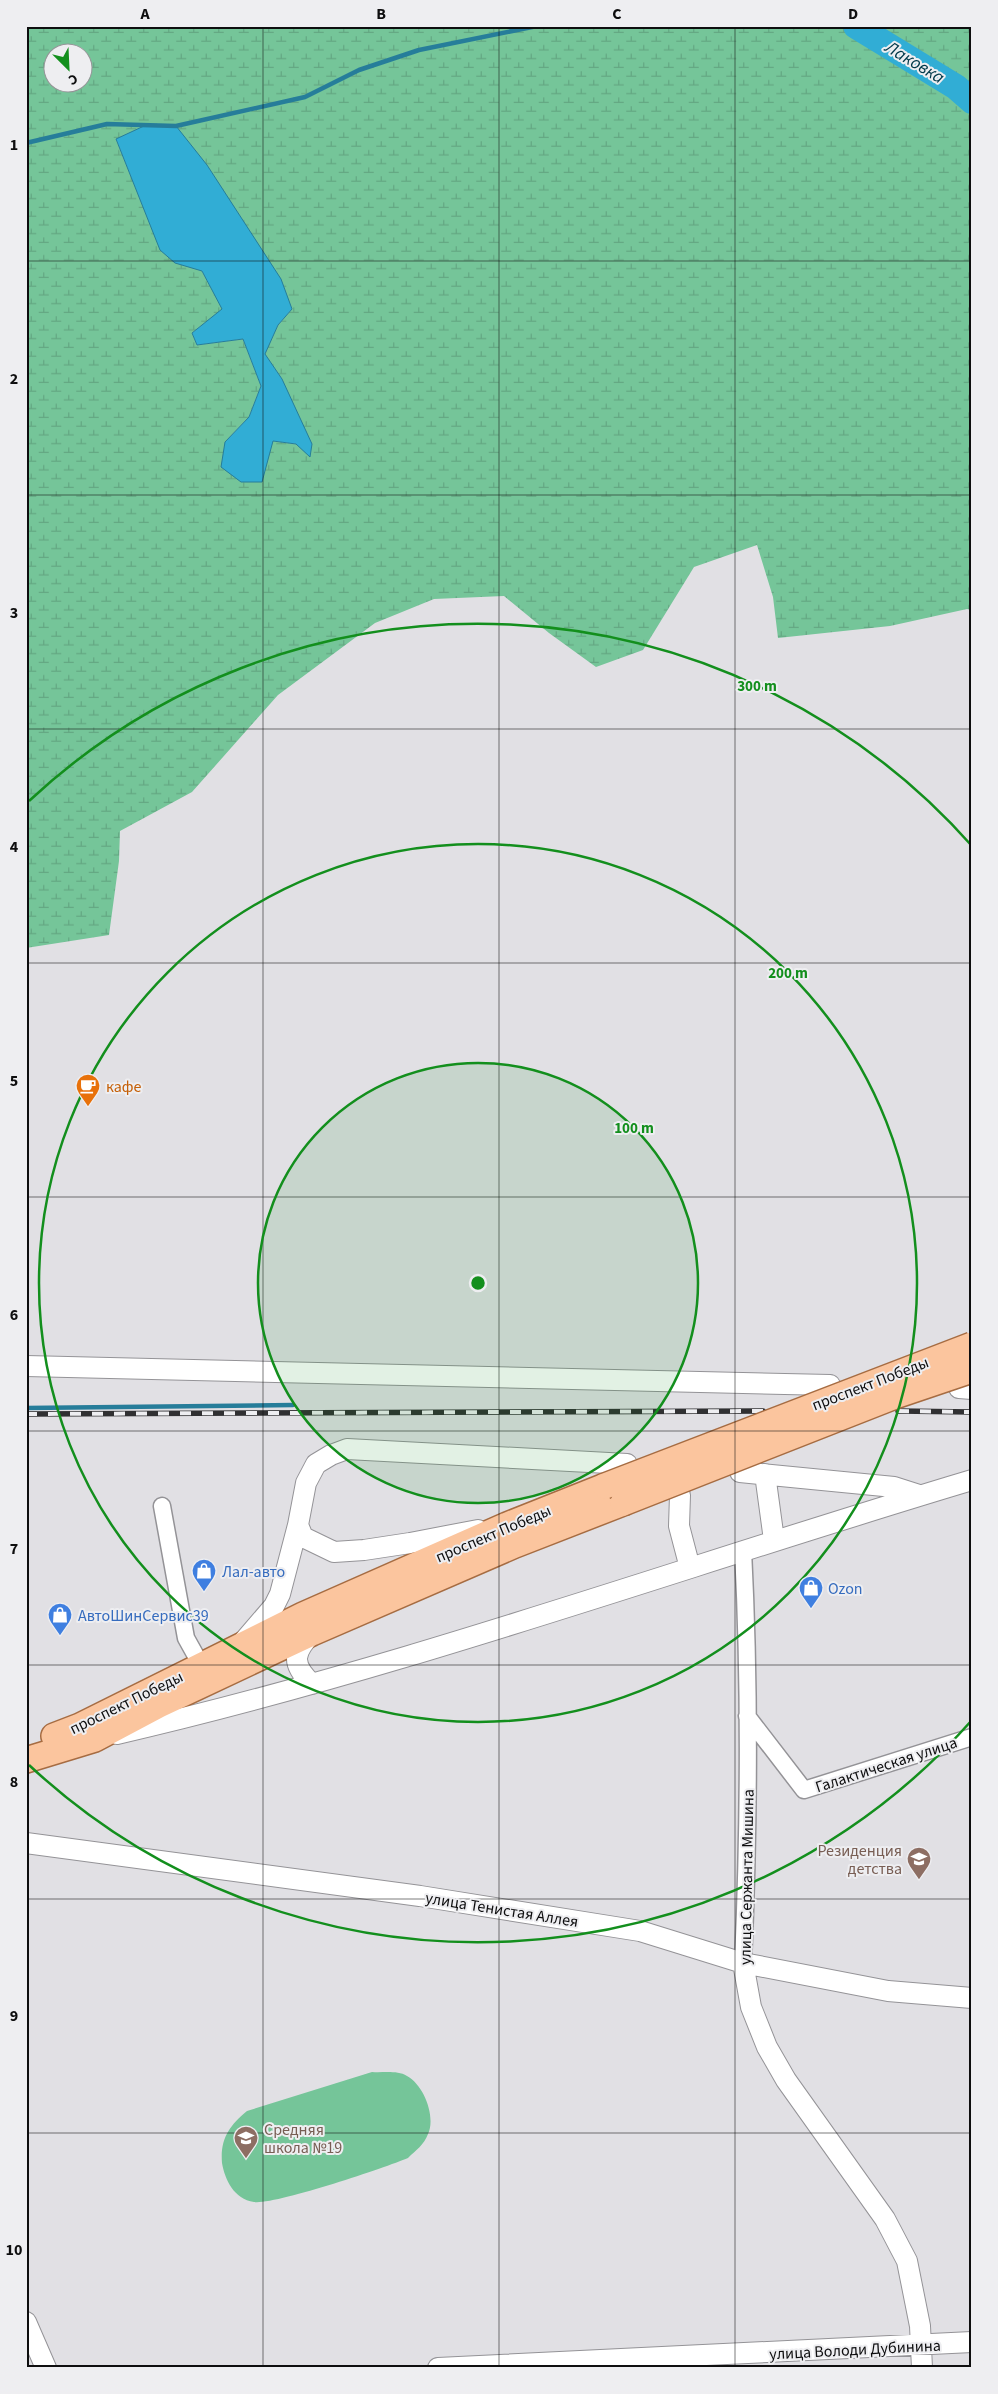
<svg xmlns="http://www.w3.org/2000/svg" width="998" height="2394" font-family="'Source Sans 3',sans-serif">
  <defs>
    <pattern id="wetland-marsh" width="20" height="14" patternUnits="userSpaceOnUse" patternTransform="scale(1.25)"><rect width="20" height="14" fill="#75c599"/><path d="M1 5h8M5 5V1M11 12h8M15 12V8" fill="none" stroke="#64a883"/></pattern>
  </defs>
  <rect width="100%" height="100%" fill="#e1e0e4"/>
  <path fill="#75c599" d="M 372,2072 C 383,2073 397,2070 407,2076 C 424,2085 436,2117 428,2134 C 424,2145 416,2150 408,2158 C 384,2168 275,2205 254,2202 C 234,2199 225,2180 222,2163 C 220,2139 229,2126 247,2111 Z"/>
  <path fill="url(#wetland-marsh)" fill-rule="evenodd" d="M 26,26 L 972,26 L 972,610 L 967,609 L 890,626 L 778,638 L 773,597 L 757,545 L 694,567 L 643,650 L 596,667 L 549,633 L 504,596 L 434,599 L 375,623 L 278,695 L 192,792 L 120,831 L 119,861 L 109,935 L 26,948 ZM 52,52 L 82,52 L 82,82 L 52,82 ZM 116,139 L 207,165 L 292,309 L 278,325 L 264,354 L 282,379 L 296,444 L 273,441 L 225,442 L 249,417 L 261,386 L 243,339 L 197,345 L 192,333 L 223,309 L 202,271 L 142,203 Z"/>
  <path fill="#31add5" stroke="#267d9a" d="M 144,126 L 176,126 L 207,165 L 281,279 L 292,309 L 278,325 L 265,354 L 282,379 L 312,444 L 310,457 L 296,444 L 273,441 L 262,482 L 241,482 L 221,467 L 225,442 L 249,417 L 261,386 L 243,339 L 197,345 L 192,333 L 222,309 L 202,271 L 175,263 L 160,250 L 116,139 Z"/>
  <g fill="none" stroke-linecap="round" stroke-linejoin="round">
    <path stroke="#267d9a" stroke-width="4.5" d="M 971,26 L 972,27
      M 26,143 L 107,124 L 176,126 L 305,97 L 359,70 L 419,50 L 537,26
      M 26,1408 L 293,1405"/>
    <path stroke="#31add5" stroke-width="26" d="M 856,26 L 956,87 L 972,101"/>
    <defs>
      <path id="minor" d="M 162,1506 L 186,1638 L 201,1665
        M 743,1550 C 750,1687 749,1826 743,1963
        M 747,1716 L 804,1790 L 972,1737"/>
      <path id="tertiary" d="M 26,1366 L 830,1385
        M 959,1388 L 972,1389
        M 740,1472 L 894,1487 L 919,1495
        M 765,1474 L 774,1540
        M 680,1495 L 679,1526 L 690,1568
        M 298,1525 L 303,1537 L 334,1552 L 364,1550 L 410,1543 L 478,1530
        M 312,1633 C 293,1653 291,1664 312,1684
        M 243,1642 L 274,1606 L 280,1594 L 298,1525 L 306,1483 L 316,1464 L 331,1455 L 347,1449 L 627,1464
        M 117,1734 C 407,1667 687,1565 972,1480
        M 26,1843 L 420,1896 L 640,1931 L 743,1963 L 888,1991 L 972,1998
        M 743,1963 L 751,2007 L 767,2047 L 786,2080 L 885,2219 L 907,2261 L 920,2326 L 922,2368
        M 26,2322 L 46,2368
        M 438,2368 L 972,2342"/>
      <path id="primary" d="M 54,1736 L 80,1726 L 303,1615 L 507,1525 L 605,1486
        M 26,1760 L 95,1739 L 159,1705 L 312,1633 L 515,1545 L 623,1503"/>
    </defs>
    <use href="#minor" stroke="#949397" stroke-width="19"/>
    <use href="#tertiary" stroke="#949397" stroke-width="22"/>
    <use href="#primary" stroke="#a66c42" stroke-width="28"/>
    <use href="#minor" stroke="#fff" stroke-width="16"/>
    <use href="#tertiary" stroke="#fff" stroke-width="20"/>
    <use href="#primary" stroke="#fbc59e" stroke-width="25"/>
    <defs>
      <path id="rail" d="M 898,1411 L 972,1412
        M 26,1414 L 763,1411"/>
    </defs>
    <use href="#rail" stroke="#303032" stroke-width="5.5"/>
    <use href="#rail" stroke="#eeeef1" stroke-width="4" stroke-dasharray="11" stroke-linecap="butt"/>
    <defs>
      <path id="primary-bridge" d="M 605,1486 L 972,1345
        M 623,1503 L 895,1396 L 972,1370"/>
    </defs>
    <use href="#primary-bridge" stroke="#a66c42" stroke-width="28" stroke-linecap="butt"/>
    <use href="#primary-bridge" stroke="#fbc59e" stroke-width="25"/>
  </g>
  <path fill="none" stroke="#0e0e0f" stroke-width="1" stroke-opacity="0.55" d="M 263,26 L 263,2368M 499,26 L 499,2368M 735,26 L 735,2368M 26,261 L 972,261M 26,495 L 972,495M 26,729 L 972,729M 26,963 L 972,963M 26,1197 L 972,1197M 26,1431 L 972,1431M 26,1665 L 972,1665M 26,1899 L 972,1899M 26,2133 L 972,2133"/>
  <circle cx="478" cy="1283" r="220" fill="#138f1d" fill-opacity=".12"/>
  <g fill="none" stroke="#138f1d" stroke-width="2.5">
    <circle cx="478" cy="1283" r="220"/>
    <circle cx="478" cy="1283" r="439"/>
    <path d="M972 1720A659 659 0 0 1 29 1765M29 801A659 659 0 0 1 972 846"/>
  </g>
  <defs>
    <symbol id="cafe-pin" viewBox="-11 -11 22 30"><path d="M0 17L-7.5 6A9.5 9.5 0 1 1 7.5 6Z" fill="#e8710a" stroke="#eeeef1"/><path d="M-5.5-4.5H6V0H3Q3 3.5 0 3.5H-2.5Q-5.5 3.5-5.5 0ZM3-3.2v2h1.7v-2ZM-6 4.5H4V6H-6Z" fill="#fff"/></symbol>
    <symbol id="shop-pin" viewBox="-11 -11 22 30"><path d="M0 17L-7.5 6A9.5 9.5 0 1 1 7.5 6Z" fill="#3f7fe0" stroke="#eeeef1"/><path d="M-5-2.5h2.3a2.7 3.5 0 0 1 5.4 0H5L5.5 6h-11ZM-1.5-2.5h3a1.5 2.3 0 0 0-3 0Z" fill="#fff"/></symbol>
    <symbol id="school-pin" viewBox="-11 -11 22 30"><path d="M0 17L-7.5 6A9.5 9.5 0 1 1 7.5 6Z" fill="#8d6e63" stroke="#eeeef1"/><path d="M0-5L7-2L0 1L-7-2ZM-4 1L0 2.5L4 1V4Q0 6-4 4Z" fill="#fff"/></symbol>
  </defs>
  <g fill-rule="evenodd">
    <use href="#cafe-pin" x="74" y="1072" width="28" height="38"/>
    <use href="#shop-pin" x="190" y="1557" width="28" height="38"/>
    <use href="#shop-pin" x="797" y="1574" width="28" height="38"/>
    <use href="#shop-pin" x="46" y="1601" width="28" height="38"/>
    <use href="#school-pin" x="905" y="1845" width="28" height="38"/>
    <use href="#school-pin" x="232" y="2124" width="28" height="38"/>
  </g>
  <g text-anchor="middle" stroke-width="4" stroke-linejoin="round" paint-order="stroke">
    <g font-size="16" fill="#c56008" stroke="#eeeef1" text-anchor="start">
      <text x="106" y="1092">кафе</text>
    </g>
    <g font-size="16" fill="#0e0e0f" stroke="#eeeef1">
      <text transform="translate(870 1383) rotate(-21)" y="6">проспект Победы</text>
      <text transform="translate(493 1533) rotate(-23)" y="6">проспект Победы</text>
      <text transform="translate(126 1702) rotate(-26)" y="6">проспект Победы</text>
      <text transform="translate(886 1764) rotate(-18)" y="6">Галактическая улица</text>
      <text transform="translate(746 1877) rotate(-89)" y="6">улица Сержанта Мишина</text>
      <text transform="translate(502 1909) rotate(9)" y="6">улица Тенистая Аллея</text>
      <text transform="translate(855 2349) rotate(-3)" y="6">улица Володи Дубинина</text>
    </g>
    <g font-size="16" fill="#366cbe" stroke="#eeeef1" text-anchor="start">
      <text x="222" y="1577">Лал-авто</text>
      <text x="828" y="1594">Ozon</text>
      <text x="78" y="1621">АвтоШинСервис39</text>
    </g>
    <g font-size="16" fill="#785e54" stroke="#eeeef1" text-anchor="end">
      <text x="902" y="1856">Резиденция<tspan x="902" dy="18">детства</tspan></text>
      <text x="264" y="2135" text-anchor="start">Средняя<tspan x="264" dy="18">школа №19</tspan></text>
    </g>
    <g font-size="18" font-style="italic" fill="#02394a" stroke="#eeeef1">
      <text transform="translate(915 62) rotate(31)" y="6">Лаковка</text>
    </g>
  </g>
  <circle cx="478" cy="1283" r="8" fill="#138f1d" stroke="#eeeef1" stroke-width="2.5"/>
  <g font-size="15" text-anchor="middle" font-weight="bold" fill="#138f1d" stroke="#eeeef1" stroke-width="4" stroke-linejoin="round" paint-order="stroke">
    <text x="757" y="691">300 m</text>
    <text x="788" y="978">200 m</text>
    <text x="634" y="1133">100 m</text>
  </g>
  <rect width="998" height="2394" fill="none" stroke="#eeeef1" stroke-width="55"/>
  <g transform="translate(68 68) rotate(156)"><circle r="24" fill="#eeeef1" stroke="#949497"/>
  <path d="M0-4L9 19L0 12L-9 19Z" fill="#138f1d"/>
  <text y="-8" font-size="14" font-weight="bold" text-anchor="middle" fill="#0e0e0f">С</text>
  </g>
  <rect x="28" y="28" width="942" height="2338" fill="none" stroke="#0e0e0f" stroke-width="2"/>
  <g font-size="16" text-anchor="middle" font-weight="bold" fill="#0e0e0f">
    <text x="145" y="19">A</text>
    <text x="381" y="19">B</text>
    <text x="617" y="19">C</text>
    <text x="853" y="19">D</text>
    <text x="14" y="150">1</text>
    <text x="14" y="384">2</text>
    <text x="14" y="618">3</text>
    <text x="14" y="852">4</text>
    <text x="14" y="1086">5</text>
    <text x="14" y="1320">6</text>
    <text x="14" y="1554">7</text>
    <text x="14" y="1787">8</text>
    <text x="14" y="2021">9</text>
    <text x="14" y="2255">10</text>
  </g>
</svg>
